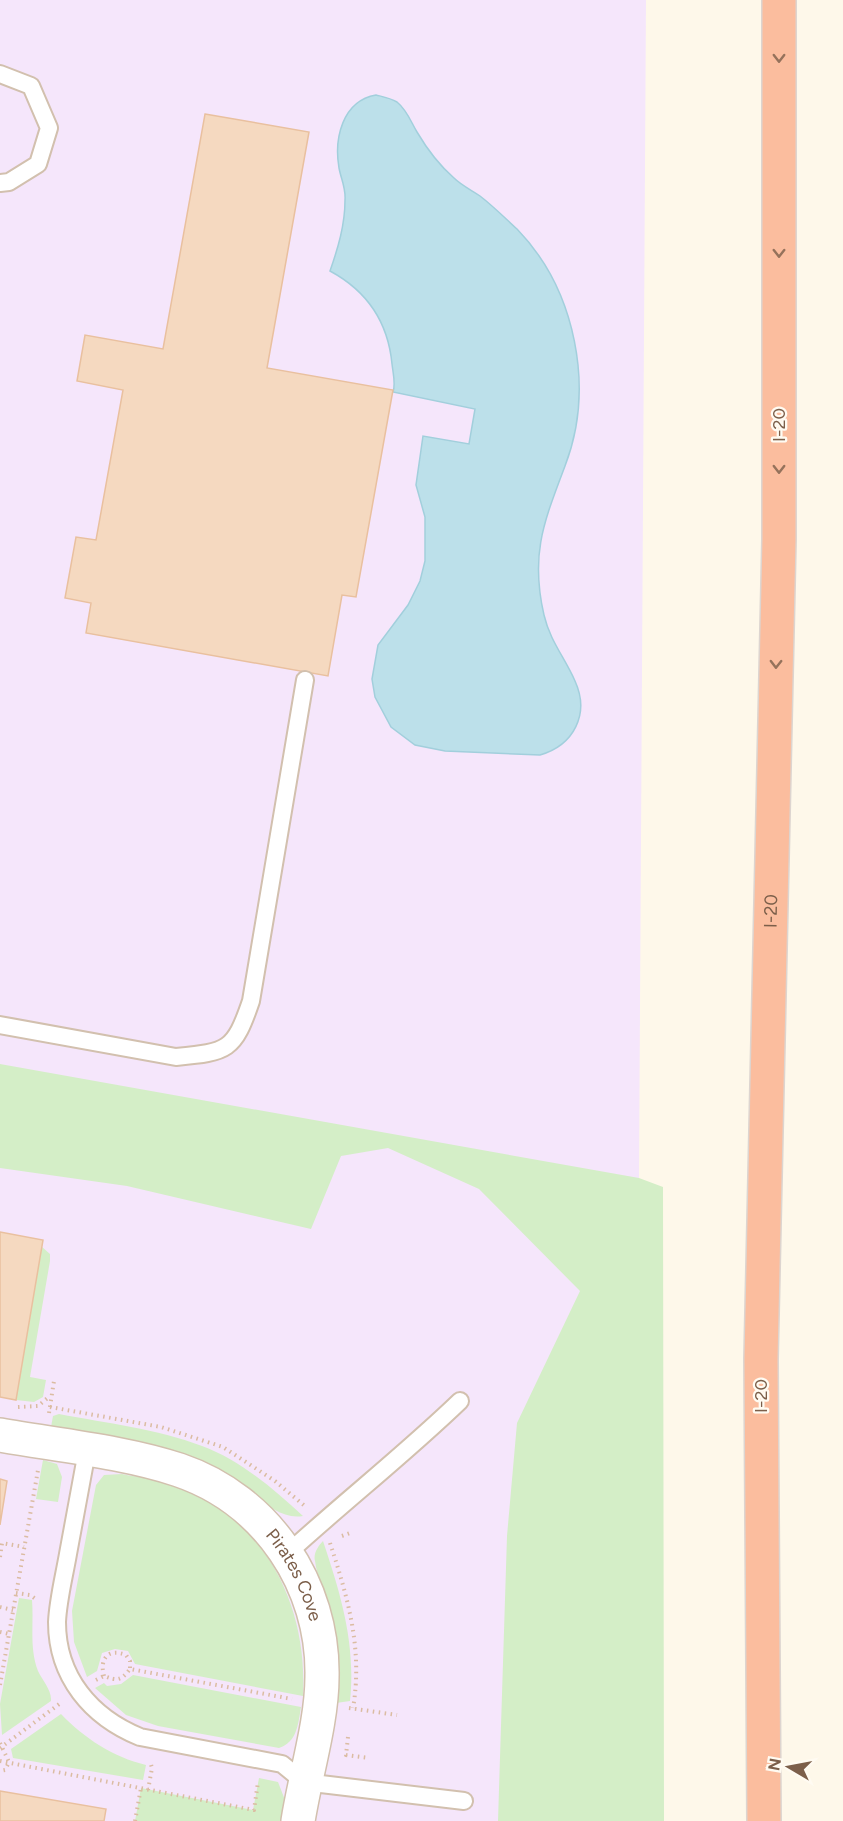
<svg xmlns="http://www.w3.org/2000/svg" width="843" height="1821" font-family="Figtree,sans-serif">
  <rect width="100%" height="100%" fill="#fef8ea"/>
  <path fill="#f5e6fb" d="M 0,0 L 646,0 L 639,1178 L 564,1821 L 0,1821 Z"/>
  <path fill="#d4eec7" d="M 0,1064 L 639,1178 L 663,1187 L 664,1821 L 498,1821 L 507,1536 L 517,1423 L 580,1291 L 479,1189 L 388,1148 L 341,1156 L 311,1229 L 127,1186 L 0,1168 Z
    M 42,1247 L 50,1254 L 50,1261 L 30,1377 L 46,1380 L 43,1397 L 34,1402 L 16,1400 Z
    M 59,1414 C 106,1423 157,1429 202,1446 C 240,1460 274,1489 303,1516 C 274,1521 253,1489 228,1476 C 170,1445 115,1439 51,1427 L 53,1416 Z
    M 43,1460 L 57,1464 L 62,1477 L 58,1502 L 36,1499 Z
    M 122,1474 C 140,1478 162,1479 180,1486 C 266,1521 308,1606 303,1696 L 135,1664 L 128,1651 L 115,1649 L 102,1653 L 97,1671 L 87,1677 L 74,1642 L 72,1611 L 96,1485 L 104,1475 Z
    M 323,1541 C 341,1595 356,1644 350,1701 L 336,1703 C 339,1672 339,1641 331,1610 C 326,1594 317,1578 315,1561 C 313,1554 318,1546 323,1541 Z
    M 19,1598 L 32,1600 C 34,1624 29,1647 38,1671 C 42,1680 52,1690 51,1701 L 2,1735 L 0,1704 Z
    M 133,1675 L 301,1707 C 298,1725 297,1742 279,1748 L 158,1726 L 126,1715 L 95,1688 L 104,1683 L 107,1686 L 121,1684 Z
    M 61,1714 C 84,1738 113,1757 146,1765 L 143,1780 L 13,1758 L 11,1749 Z
    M 259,1778 L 278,1782 L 285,1800 L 282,1821 L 135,1821 L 141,1788 L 253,1810 Z"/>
  <path fill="#bce0ea" stroke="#a2cfdc" stroke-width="1.5" d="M 376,95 C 384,97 390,98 397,102 C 407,110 411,122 417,132 C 427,149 439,165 454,178 C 461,185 471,190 480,196 C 493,206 505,218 517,229 C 576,290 595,388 565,466 C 544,522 530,554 544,615 C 550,641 565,658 575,681 C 590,714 574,745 540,755 L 445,751 L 415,745 L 391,727 L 375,697 L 372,679 L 378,645 L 408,605 L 420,581 L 425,561 L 425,517 L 416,485 L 423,436 L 469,444 L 475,409 L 393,392 C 396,384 393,373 392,364 C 388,322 367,291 330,271 C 338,248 345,225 345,200 C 346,188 341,179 339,168 C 334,139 342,101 376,95 Z"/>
  <path fill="#f5d9c0" stroke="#e9c09f" stroke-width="1.5" d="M 205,114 L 309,132 L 267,368 L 393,390 L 356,597 L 342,595 L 328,676 L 86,633 L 91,603 L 65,598 L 76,537 L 96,540 L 123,390 L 77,381 L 85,335 L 163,349 Z
    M 0,1232 L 43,1240 L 16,1400 L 0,1397 Z
    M 0,1479 L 7,1481 L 0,1525 Z
    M 0,1791 L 106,1809 L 104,1821 L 0,1821 Z"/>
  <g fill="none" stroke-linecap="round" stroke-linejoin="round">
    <defs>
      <path id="lane" d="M 0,74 L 31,86 L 49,128 L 38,164 L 9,182 L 0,183
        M 0,1025 L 176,1057 C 228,1052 234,1051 251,1001 L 305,680
        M 87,1451 C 81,1485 74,1520 68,1554 C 64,1577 58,1600 57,1622 C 57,1677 91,1717 140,1737 L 282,1764 L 304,1782 L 464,1801
        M 288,1553 C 345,1501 405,1454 460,1401"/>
      <g id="street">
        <path id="s1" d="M 0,1435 C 57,1445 125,1452 179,1470 C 267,1500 324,1585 322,1677 C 322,1722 305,1776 298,1821"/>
      </g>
      <g id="highway">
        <path id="s2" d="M 764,1821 L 761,1359 L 779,539 L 779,0"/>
      </g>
    </defs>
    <use href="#lane" stroke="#d2c0ae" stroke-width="20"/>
    <use href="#street" stroke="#d2c0ae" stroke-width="36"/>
    <use href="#highway" stroke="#ddd5d0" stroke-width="36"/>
    <path stroke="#dbbca2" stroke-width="4" stroke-dasharray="1.5 4.5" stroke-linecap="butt" d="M 18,1407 L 38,1406 L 50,1396
      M 50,1407 L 161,1427 L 223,1447 L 275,1481 L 306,1507
      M 49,1413 L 54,1381
      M 342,1536 L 353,1532
      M 330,1543 C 348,1598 363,1650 353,1708
      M 0,1557 L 2,1543 L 24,1547
      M 16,1593 L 30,1595 L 37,1600
      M 0,1607 L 13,1610
      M 0,1632 L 9,1634
      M 104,1676 C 99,1658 109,1648 126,1655 L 130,1661 L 130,1669
      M 96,1680 L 104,1676 C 117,1681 121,1681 130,1669 L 292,1699
      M 0,1685 L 38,1470
      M 349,1708 L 397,1715
      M 348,1737 L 346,1755 L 369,1758
      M 0,1743 L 9,1762 L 5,1770 L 0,1771
      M 0,1748 L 62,1702
      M 0,1761 L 254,1810 L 258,1782
      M 148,1790 L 152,1768 L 150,1761
      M 135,1821 L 141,1788"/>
    <use href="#lane" stroke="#fff" stroke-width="16"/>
    <use href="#street" stroke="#fff" stroke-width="33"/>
    <use href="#highway" stroke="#fbbd9e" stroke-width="33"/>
  </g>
  <defs><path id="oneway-chevron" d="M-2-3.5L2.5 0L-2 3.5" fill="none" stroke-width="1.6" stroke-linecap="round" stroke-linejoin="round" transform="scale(1.5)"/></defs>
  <g stroke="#95725b">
    <use href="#oneway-chevron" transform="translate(779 58) rotate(90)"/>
    <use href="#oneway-chevron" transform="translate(779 253) rotate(90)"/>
    <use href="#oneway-chevron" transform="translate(779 469) rotate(90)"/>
    <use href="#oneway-chevron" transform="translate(776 664) rotate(91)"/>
  </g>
  <g text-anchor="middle" stroke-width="4.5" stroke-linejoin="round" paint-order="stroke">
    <g font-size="18" fill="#7c5f4a" stroke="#fffbf2">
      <text transform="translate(779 425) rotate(-90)" y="6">I-20</text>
      <text dy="6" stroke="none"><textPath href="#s2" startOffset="910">I-20</textPath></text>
      <text transform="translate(761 1396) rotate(-90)" y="6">I-20</text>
      <text dy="6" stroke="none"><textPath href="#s1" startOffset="344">Pirates Cove</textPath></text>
    </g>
  </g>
  <g transform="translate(789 1767) rotate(280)" stroke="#fffbf2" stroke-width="4.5" paint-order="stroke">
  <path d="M0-4.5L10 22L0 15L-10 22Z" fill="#7c5f4a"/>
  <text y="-9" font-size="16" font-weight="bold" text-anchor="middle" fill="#7c5f4a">N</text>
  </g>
</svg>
